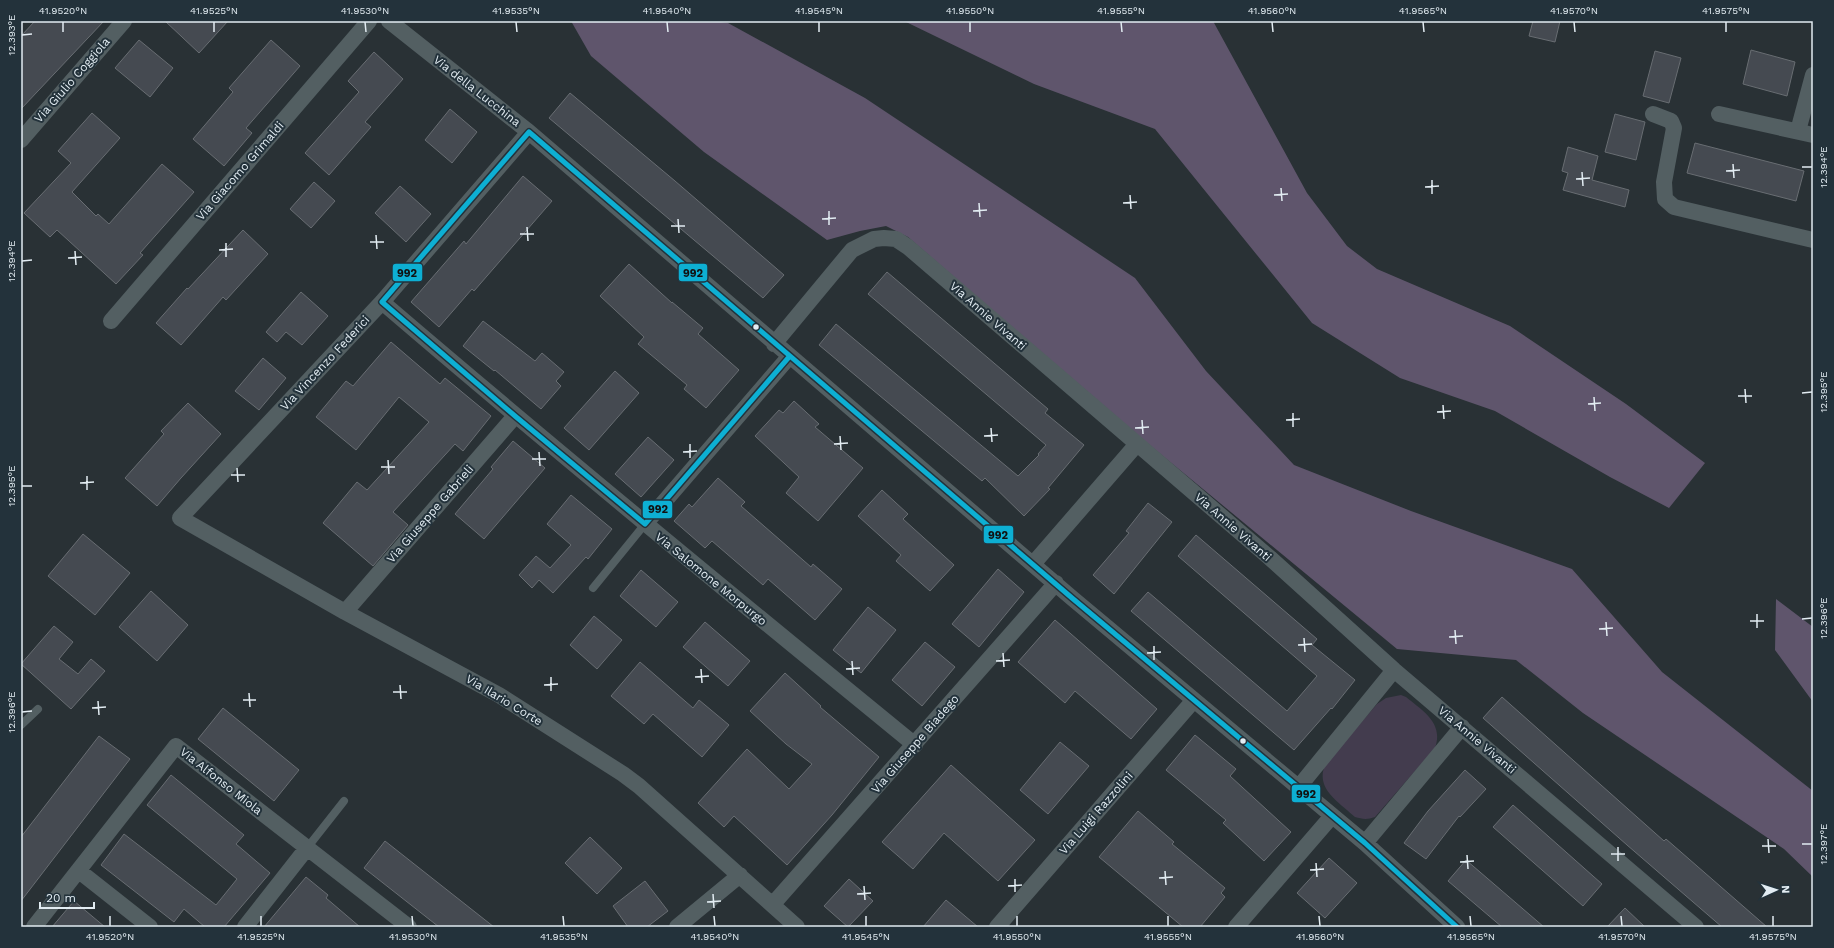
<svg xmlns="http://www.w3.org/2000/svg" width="1834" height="948" font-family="'Work Sans',sans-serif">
  <rect width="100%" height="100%" fill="#293135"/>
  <path fill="#433c4e" d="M 1401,695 L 1406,697 C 1423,711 1444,723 1435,748 L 1375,817 C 1367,820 1362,819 1355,817 C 1339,802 1315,789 1325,765 L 1377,704 L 1386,698 Z"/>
  <path fill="#5f556c" d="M 571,21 L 714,21 L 728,23 L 865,98 L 1135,278 L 1206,371 L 1294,465 L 1411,511 L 1572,569 L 1662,672 L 1813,791 L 1813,877 L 1784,849 L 1583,713 L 1516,660 L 1397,649 L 1101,405 L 908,237 L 886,226 L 860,231 L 827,240 L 704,152 L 591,56 Z
    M 904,21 L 1213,21 L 1307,193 L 1347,246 L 1377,269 L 1510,326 L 1626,404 L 1705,463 L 1669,508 L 1610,477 L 1495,411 L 1400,378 L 1312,323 L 1155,129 L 1034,84 Z
    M 1776,599 L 1813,627 L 1813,702 L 1775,650 Z"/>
  <path fill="#454a51" stroke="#686d72" d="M 35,21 L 104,21 L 21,109 L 21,36 Z
    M 165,21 L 228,21 L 199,53 Z
    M 1533,21 L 1560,21 L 1555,42 L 1529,36 Z
    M 139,40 L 173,68 L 150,97 L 115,68 Z
    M 271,40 L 300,66 L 246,128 L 252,133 L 224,166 L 193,139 L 233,92 L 229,88 Z
    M 1751,50 L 1795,62 L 1787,96 L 1743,84 Z
    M 1655,51 L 1681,58 L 1669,103 L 1643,96 Z
    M 374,52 L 403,79 L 365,122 L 371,127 L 329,175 L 305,153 L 359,92 L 348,81 Z
    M 570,93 L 675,181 L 784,275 L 763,298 L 549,118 Z
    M 450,109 L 477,132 L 452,163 L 425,140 Z
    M 92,113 L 120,138 L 72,192 L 96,216 L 98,214 L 109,224 L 162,164 L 194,192 L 140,253 L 143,255 L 116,284 L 57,230 L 50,237 L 24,213 L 71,163 L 58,151 Z
    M 1615,114 L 1645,122 L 1636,160 L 1605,152 Z
    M 1695,143 L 1804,171 L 1796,201 L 1687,173 Z
    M 1568,147 L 1598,156 L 1592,180 L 1629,190 L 1625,207 L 1563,190 L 1568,173 L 1562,171 Z
    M 523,176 L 552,201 L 474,291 L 472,289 L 439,327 L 411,302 L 464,241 L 466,244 Z
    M 314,182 L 335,201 L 311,228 L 290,209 Z
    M 400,186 L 431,214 L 406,242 L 375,213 Z
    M 243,230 L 268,254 L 226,300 L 223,297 L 181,345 L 156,323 L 187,288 L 188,289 Z
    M 629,264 L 672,303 L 672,302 L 703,328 L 698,334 L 739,370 L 706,408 L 684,389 L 687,385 L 638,344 L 644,337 L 600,296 Z
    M 887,272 L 1048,409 L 1045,413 L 1084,445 L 1048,488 L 1050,489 L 1024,516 L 985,478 L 982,481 L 819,345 L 836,324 L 1018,476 L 1039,455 L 1038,454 L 1046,445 L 868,294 Z
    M 301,292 L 328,316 L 302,345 L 286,332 L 277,342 L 266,332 Z
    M 483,321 L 535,361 L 542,353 L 564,372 L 556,381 L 561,386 L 541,409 L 495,370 L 494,371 L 463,346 Z
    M 391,342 L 440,384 L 445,378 L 491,416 L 463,451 L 455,444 L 393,512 L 408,525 L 373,566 L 323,523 L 357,482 L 367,490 L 429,422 L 399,397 L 356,450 L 316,417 L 346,381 L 353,386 Z
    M 263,358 L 286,378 L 259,410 L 235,391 Z
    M 615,371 L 639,393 L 589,450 L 564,428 Z
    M 794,401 L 819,424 L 815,427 L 863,468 L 818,521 L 786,493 L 799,477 L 755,436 L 779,410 L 783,413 Z
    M 188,403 L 221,434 L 181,478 L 157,506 L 125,478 L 164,434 L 161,431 Z
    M 648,437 L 674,460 L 641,497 L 615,474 Z
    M 513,441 L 545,468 L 484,539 L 455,514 L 493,469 L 491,467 Z
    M 718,478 L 745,502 L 741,506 L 811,567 L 813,564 L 842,589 L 815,620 L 768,579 L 763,585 L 712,541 L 705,548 L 674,521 L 689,504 L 692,507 Z
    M 882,490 L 908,514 L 903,519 L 954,565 L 930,591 L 896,561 L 901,555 L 858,516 Z
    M 571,495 L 612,529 L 588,559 L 586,557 L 553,593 L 539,580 L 532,588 L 519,575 L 536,556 L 550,568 L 571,545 L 547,524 Z
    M 1148,503 L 1172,522 L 1114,594 L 1093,575 L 1129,533 L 1126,531 Z
    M 83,534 L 130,573 L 95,615 L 48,576 Z
    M 1196,535 L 1317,639 L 1312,645 L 1355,680 L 1332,709 L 1331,708 L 1294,750 L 1131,611 L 1148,592 L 1287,711 L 1317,676 L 1178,556 Z
    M 998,569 L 1024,592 L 979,647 L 952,624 Z
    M 641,570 L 678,602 L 656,627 L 620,596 Z
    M 151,591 L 188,625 L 157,661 L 119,627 Z
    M 868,607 L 896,630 L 861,673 L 833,650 Z
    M 594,616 L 622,640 L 597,669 L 570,645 Z
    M 1055,620 L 1157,709 L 1131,739 L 1075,691 L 1065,703 L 1018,662 Z
    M 705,622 L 750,661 L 728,686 L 683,647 Z
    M 54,626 L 73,642 L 59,659 L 78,674 L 91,659 L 105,671 L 71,709 L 21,664 Z
    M 925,642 L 955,667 L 922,706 L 892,680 Z
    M 640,662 L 693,708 L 699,700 L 729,725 L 702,757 L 653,714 L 644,724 L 611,696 Z
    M 785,673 L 821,706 L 820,707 L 879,757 L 832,815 L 787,865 L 734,816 L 724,827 L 698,803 L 747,749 L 789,789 L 812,764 L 786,744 L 750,711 Z
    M 1502,697 L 1664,841 L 1666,839 L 1767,927 L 1722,927 L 1627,845 L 1483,718 Z
    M 223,708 L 299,770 L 274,801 L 198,739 Z
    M 1195,735 L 1236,769 L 1230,776 L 1291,832 L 1264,861 L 1223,823 L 1226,820 L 1166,770 Z
    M 99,736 L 130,759 L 21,901 L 21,837 Z
    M 1060,742 L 1089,766 L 1048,814 L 1020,790 Z
    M 951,765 L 1035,840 L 998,881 L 944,833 L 913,869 L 882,842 Z
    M 1465,770 L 1486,789 L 1460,817 L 1459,816 L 1426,859 L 1404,843 L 1428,811 Z
    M 171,775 L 244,835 L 236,844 L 270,873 L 224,927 L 205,927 L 184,909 L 174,922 L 101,865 L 124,834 L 216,905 L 237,879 L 147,805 Z
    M 1513,805 L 1602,884 L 1583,906 L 1493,827 Z
    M 1138,811 L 1174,842 L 1172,844 L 1225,888 L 1221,893 L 1225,897 L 1200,927 L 1183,927 L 1099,857 Z
    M 590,837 L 622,868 L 597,894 L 565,863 Z
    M 385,841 L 494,927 L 439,927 L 364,868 Z
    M 1329,858 L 1357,883 L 1325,918 L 1297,893 Z
    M 1466,860 L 1544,927 L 1502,927 L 1448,881 Z
    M 306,877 L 328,895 L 326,898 L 360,927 L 264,927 Z
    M 849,879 L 873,901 L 848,927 L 824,906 Z
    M 645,881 L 668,911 L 647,927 L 628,927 L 613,906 Z
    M 946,900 L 978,927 L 923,927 Z
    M 74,901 L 105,927 L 52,927 Z
    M 1625,908 L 1645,927 L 1607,927 Z"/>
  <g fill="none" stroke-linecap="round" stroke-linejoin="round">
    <path stroke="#535f62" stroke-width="8" d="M 593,588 L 645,524
      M 21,725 L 38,709
      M 307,848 L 344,801"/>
    <path stroke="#535f62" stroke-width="16" d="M 389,21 L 529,132 L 1072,598 L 1365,843 L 1457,927
      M 1653,114 L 1671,121 L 1674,128 L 1664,182 L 1665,199 L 1674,207 L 1813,240
      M 1719,114 L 1813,135
      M 1798,131 L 1813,75
      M 529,132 L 382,302 L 180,518 L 345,612 L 499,695 L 623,774 L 639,786 L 797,927
      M 21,140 L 124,21
      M 382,302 C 557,452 736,599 915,745
      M 111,321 L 369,21
      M 774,344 L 852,250 L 874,239 L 884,238 L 896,239 L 908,247 L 1270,558 L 1394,670 L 1696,927
      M 645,524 L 789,357
      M 1033,564 L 1137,444
      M 345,612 L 515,416
      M 1298,788 L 1394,670
      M 1365,843 L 1462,727
      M 79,871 L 150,927
      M 773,904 L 1056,583
      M 34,927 L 176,746 L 409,927
      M 245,927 L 307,848
      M 677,927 L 740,875
      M 997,927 L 1194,700
      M 1236,927 L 1332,816"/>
    <defs>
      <path id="bus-1" d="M 789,357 L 645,524 L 515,416 L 382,302 L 529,132 L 1072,598 L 1365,843 L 1457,927"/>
    </defs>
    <use href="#bus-1" stroke="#23323b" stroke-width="8"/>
    <use href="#bus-1" stroke="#0dafd3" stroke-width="5"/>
  </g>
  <path fill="none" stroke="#e2ecf2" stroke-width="1.5" d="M 63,22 L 63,32M 214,22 L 214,32M 365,22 L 366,32M 516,22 L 517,32M 667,22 L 668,32M 819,22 L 819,32M 970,22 L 970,32M 1121,22 L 1122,32M 1272,22 L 1273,32M 1423,22 L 1424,32M 1574,22 L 1575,32M 1726,22 L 1726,32M 22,35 L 32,34M 1733,164 L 1734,178M 1802,167 L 1812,167M 1726,171 L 1740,170M 1582,172 L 1583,186M 1576,179 L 1590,178M 1432,180 L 1432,194M 1425,187 L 1439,186M 1281,188 L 1282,201M 1130,195 L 1131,209M 1274,195 L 1288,194M 979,203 L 980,217M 1123,203 L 1137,202M 829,211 L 829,225M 973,211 L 987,210M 678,219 L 679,233M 822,219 L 836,218M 671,226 L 685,226M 527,227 L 528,241M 520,234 L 534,234M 376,235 L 377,249M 370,242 L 384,242M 226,243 L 226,257M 219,250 L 233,249M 75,251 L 76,265M 68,258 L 82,257M 22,261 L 32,260M 1745,389 L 1746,403M 1802,393 L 1812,392M 1738,396 L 1752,396M 1594,397 L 1595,411M 1588,404 L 1601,403M 1443,405 L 1444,419M 1437,412 L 1451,411M 1293,413 L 1293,427M 1142,420 L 1143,434M 1286,420 L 1300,419M 991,428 L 992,442M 1135,428 L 1149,427M 840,436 L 841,450M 984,436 L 998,435M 690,444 L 690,458M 834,444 L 848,443M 539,452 L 540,466M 683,452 L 697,451M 532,459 L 546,459M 388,460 L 389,474M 381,467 L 395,467M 237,468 L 238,482M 231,475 L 245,475M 87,476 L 87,490M 80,483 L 94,482M 22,486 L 32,486M 1757,614 L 1757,628M 1802,619 L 1812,618M 1750,621 L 1764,621M 1606,622 L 1607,636M 1599,629 L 1613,628M 1455,630 L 1456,644M 1449,637 L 1463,636M 1304,638 L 1305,652M 1298,645 L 1312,644M 1154,646 L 1154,660M 1003,653 L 1004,667M 1147,653 L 1161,652M 852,661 L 853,675M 996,661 L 1010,660M 701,669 L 702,683M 846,669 L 860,668M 551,677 L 551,691M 695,677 L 709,676M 400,685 L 401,699M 544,685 L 558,684M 393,692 L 407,692M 249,693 L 250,707M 243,700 L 256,700M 98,701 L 99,715M 92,708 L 106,707M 22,712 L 32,711M 1768,839 L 1769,853M 1802,844 L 1812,844M 1762,846 L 1776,846M 1618,847 L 1618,861M 1611,854 L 1625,854M 1467,855 L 1468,869M 1460,862 L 1474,861M 1316,863 L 1317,877M 1310,870 L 1324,869M 1165,871 L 1166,885M 1159,878 L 1173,877M 1015,879 L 1015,892M 864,886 L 865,900M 1008,886 L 1022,885M 713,894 L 714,908M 857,894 L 871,893M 707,902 L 721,901M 110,916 L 110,926M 261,916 L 261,926M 412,916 L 413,926M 563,916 L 564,926M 714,916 L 715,926M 866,916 L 866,926M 1017,916 L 1017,926M 1168,916 L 1168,926M 1319,916 L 1320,926M 1470,916 L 1471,926M 1621,916 L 1622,926M 1773,916 L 1773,926"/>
  <g fill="#e2ecf2" stroke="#23323b" stroke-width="1.5">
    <circle cx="756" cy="327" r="3.5"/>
    <circle cx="1243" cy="741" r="3.5"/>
  </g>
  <g text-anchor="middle" stroke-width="4" stroke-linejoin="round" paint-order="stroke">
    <g font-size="12" fill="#e2ecf2" stroke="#23323b">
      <text transform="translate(72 80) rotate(-49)" y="4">Via Giulio Coggiola</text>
      <text transform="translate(477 91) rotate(38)" y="4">Via della Lucchina</text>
      <text transform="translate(240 171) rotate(-49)" y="4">Via Giacomo Grimaldi</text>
      <text transform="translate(988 316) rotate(41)" y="4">Via Annie Vivanti</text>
      <text transform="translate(325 363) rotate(-47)" y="4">Via Vincenzo Federici</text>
      <text transform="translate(430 514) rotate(-49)" y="4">Via Giuseppe Gabrieli</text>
      <text transform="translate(1233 527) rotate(41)" y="4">Via Annie Vivanti</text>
      <text transform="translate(711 579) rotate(39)" y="4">Via Salomone Morpurgo</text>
      <text transform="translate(504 700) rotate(31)" y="4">Via Ilario Corte</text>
      <text transform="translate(1477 740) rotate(40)" y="4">Via Annie Vivanti</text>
      <text transform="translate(915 744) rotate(-49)" y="4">Via Giuseppe Biadego</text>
      <text transform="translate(221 781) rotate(38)" y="4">Via Alfonso Miola</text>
      <text transform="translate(1096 813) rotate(-49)" y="4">Via Luigi Razzolini</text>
    </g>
  </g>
  <g stroke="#23323b" stroke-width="1.5">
    <rect x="392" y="263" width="31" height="19" rx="4" fill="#0dafd3"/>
    <rect x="678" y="263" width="30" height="19" rx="4" fill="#0dafd3"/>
    <rect x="642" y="500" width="31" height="19" rx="4" fill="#0dafd3"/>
    <rect x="983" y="525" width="31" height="19" rx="4" fill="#0dafd3"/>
    <rect x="1291" y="784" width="30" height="19" rx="4" fill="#0dafd3"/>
  </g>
  <g font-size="11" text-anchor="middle" font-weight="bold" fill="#111">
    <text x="407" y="277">992</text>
    <text x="693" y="277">992</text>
    <text x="658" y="513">992</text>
    <text x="998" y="539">992</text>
    <text x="1306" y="798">992</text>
  </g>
  <rect width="1834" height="948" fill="none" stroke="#23323b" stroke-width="44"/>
  <g transform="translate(1776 890) rotate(87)" stroke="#23323b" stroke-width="3" paint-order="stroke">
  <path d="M0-3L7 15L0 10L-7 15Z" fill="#e2ecf2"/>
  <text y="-6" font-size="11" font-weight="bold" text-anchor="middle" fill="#e2ecf2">N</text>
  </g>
  <path d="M40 902v6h54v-6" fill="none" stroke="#e2ecf2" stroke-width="2"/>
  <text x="46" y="902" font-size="12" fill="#e2ecf2" stroke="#23323b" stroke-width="3" paint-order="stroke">20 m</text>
  <rect x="22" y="22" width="1790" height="904" fill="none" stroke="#e2ecf2" stroke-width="1.5"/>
  <g font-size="10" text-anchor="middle" fill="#e2ecf2">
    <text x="63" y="14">41.9520°N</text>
    <text x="214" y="14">41.9525°N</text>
    <text x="365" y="14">41.9530°N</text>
    <text x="516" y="14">41.9535°N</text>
    <text x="667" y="14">41.9540°N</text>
    <text x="819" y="14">41.9545°N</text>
    <text x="970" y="14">41.9550°N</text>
    <text x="1121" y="14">41.9555°N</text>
    <text x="1272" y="14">41.9560°N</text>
    <text x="1423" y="14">41.9565°N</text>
    <text x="1574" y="14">41.9570°N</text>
    <text x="1726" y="14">41.9575°N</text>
    <text transform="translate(11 35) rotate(-90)" y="4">12.393°E</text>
    <text transform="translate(1823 167) rotate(-90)" y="4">12.394°E</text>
    <text transform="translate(11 261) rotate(-90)" y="4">12.394°E</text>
    <text transform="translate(1823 392) rotate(-90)" y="4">12.395°E</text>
    <text transform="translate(11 486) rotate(-90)" y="4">12.395°E</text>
    <text transform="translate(1823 618) rotate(-90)" y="4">12.396°E</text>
    <text transform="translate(11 712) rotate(-90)" y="4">12.396°E</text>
    <text transform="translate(1823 844) rotate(-90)" y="4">12.397°E</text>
    <text x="110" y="940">41.9520°N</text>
    <text x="261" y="940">41.9525°N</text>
    <text x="413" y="940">41.9530°N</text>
    <text x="564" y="940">41.9535°N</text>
    <text x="715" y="940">41.9540°N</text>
    <text x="866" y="940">41.9545°N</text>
    <text x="1017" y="940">41.9550°N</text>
    <text x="1168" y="940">41.9555°N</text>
    <text x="1320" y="940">41.9560°N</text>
    <text x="1471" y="940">41.9565°N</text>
    <text x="1622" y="940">41.9570°N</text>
    <text x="1773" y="940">41.9575°N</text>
  </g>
</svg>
